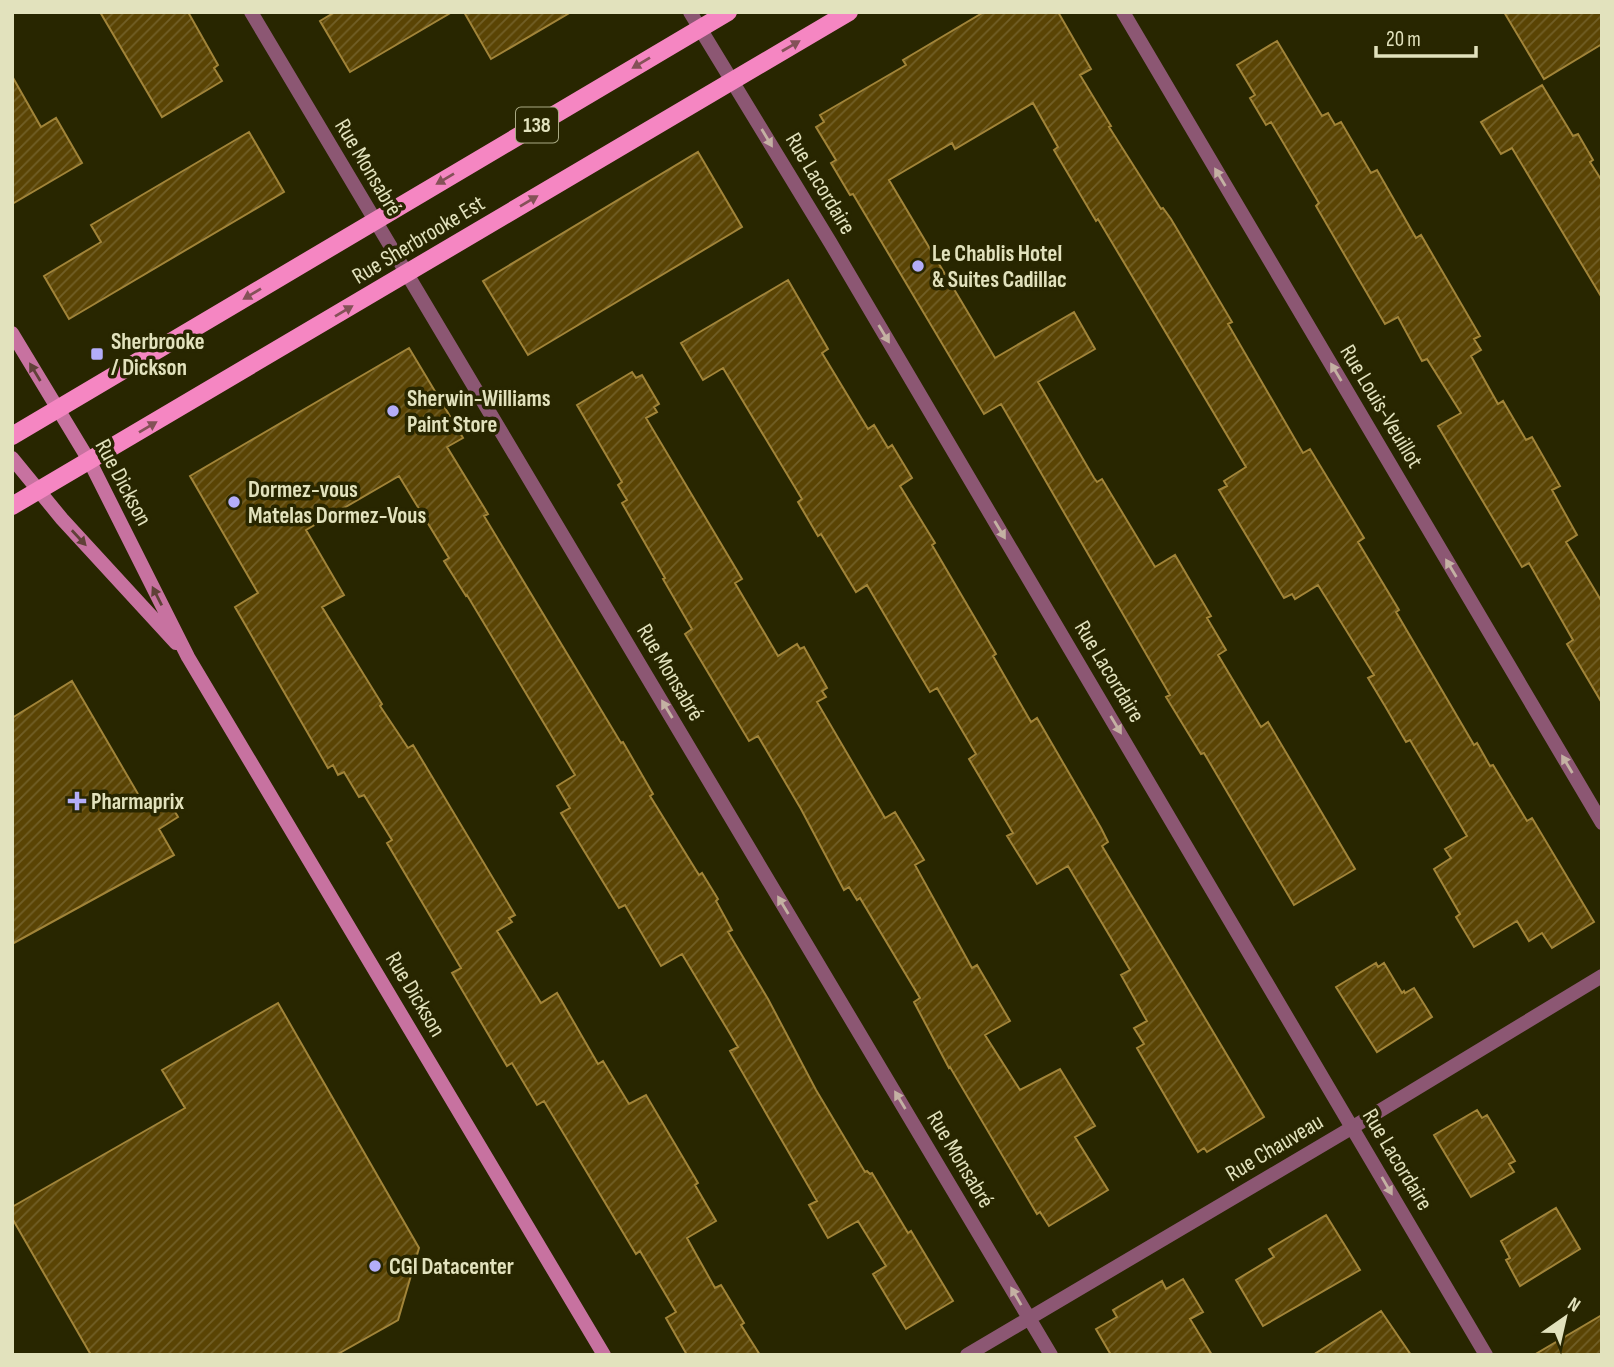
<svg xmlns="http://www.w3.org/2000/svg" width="1614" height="1367" font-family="'Sofia Sans Condensed',sans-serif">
  <defs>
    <pattern id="building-hatch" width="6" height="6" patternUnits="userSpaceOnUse" patternTransform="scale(1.75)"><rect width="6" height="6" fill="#5a4404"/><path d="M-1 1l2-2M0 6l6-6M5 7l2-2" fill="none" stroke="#715f27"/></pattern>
  </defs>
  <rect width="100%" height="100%" fill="#282600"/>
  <path fill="url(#building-hatch)" stroke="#a18439" stroke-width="2" d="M 100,12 L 188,12 L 218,65 L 214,68 L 222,81 L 162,117 Z
    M 335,12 L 452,12 L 350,72 L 320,21 Z
    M 464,12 L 571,12 L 491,59 Z
    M 984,12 L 1058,12 L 1091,69 L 1080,75 L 1111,126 L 1109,127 L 1161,209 L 1163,208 L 1171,219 L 1203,273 L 1232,322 L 1228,324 L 1303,453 L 1310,449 L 1364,538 L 1358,542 L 1399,610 L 1396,612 L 1474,745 L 1477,743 L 1490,766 L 1493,765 L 1527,821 L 1532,818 L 1594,922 L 1552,948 L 1542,933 L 1529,941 L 1517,921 L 1474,947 L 1456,917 L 1460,914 L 1434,869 L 1451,858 L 1445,849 L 1467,836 L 1410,740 L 1406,742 L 1385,706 L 1368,678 L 1374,675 L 1318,585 L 1295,599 L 1292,594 L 1284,598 L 1219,490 L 1227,486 L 1224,481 L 1246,467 L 1098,219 L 1096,221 L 1054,150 L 1058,147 L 1033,103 L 955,149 L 952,143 L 889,180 L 995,358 L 1074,312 L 1095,349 L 1038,382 L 1094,478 L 1097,482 L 1102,479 L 1155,567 L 1175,555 L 1211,616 L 1207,618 L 1226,650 L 1218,655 L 1261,727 L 1268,722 L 1355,869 L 1294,905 L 1204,753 L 1201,754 L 1166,697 L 1170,695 L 1001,404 L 984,414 L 853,194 L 850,195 L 831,163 L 836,160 L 816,127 L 824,122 L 820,115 L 906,65 L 903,60 Z
    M 1504,12 L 1602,12 L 1602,44 L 1544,79 Z
    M 1277,41 L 1322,116 L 1328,113 L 1335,125 L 1341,122 L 1371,173 L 1377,170 L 1416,238 L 1421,235 L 1480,336 L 1474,339 L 1481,350 L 1471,356 L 1498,404 L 1503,401 L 1526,440 L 1532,437 L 1560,486 L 1552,490 L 1577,535 L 1566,542 L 1602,602 L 1602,703 L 1567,644 L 1573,640 L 1529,563 L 1522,567 L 1438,426 L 1461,413 L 1427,359 L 1422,361 L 1398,317 L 1385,324 L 1316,206 L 1319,203 L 1271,122 L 1266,125 L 1250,98 L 1255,95 L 1237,65 Z
    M 12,76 L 41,127 L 56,118 L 82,163 L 12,204 Z
    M 1542,85 L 1573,136 L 1578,134 L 1593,160 L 1590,162 L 1602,181 L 1602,298 L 1512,148 L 1501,154 L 1481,122 Z
    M 249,132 L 284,192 L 69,319 L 44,276 L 101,242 L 91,225 Z
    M 698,152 L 742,227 L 528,355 L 483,281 Z
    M 788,280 L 828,349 L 822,353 L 868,429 L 874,425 L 888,448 L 892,445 L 912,478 L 900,486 L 935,543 L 932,545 L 996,654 L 993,656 L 1031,722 L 1037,718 L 1101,828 L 1108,842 L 1102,846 L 1264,1117 L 1207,1152 L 1204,1148 L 1198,1152 L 1137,1048 L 1144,1044 L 1134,1028 L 1147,1021 L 1121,975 L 1130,970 L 1068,866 L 1037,884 L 1007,836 L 1013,833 L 969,759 L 976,754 L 937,688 L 930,692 L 867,585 L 856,592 L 821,534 L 818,536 L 798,502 L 802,499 L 723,368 L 703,380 L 681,343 Z
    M 409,348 L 463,438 L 447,447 L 488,514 L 484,516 L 621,743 L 623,742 L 653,794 L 650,796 L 699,875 L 702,873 L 718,899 L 716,901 L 732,930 L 728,932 L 768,999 L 816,1090 L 865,1172 L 867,1171 L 870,1174 L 872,1173 L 908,1233 L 911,1231 L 953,1301 L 906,1329 L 873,1274 L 886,1266 L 858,1221 L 828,1238 L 809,1205 L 817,1201 L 730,1051 L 738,1047 L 682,954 L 661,966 L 625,905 L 619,908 L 561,813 L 570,808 L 557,786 L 575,775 L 467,595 L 466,596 L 444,561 L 449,558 L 399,476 L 306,530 L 344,595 L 322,607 L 382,704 L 380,706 L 408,748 L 413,745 L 515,915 L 509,918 L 512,922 L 497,931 L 541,1003 L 557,993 L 598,1064 L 603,1061 L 629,1104 L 646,1095 L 698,1183 L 695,1185 L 716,1221 L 687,1238 L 715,1288 L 721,1285 L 744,1323 L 741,1325 L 760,1355 L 687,1355 L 666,1318 L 676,1312 L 640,1251 L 636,1254 L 544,1101 L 537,1105 L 512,1063 L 507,1066 L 452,973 L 461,968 L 387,843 L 392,840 L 364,795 L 359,797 L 344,772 L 338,775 L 333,765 L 328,768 L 235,607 L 258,593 L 190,476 Z
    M 632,372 L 636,378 L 642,375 L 659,404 L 654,407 L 657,412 L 646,418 L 742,579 L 735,583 L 778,656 L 797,644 L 800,649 L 804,647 L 827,688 L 822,691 L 826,697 L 817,702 L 885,818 L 895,812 L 924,860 L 915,865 L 972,968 L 977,965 L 1010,1021 L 985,1035 L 1020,1090 L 1060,1069 L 1095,1126 L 1075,1137 L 1108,1190 L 1049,1226 L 1040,1212 L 1037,1214 L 950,1067 L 949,1068 L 914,1002 L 920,998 L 860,898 L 857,900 L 849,887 L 844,890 L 801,809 L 758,736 L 749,741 L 685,634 L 692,629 L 663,579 L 665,578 L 622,503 L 627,500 L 618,485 L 622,482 L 577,405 Z
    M 72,681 L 145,806 L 165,795 L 178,817 L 159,829 L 174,855 L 12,944 L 12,718 Z
    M 1376,963 L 1378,967 L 1384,963 L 1402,993 L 1404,991 L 1405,993 L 1414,988 L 1432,1017 L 1377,1052 L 1336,987 Z
    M 278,1003 L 419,1248 L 398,1320 L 336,1355 L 91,1355 L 12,1218 L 12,1207 L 185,1108 L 162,1070 Z
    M 1477,1110 L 1482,1118 L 1487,1115 L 1515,1161 L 1509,1164 L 1514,1172 L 1471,1197 L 1434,1135 Z
    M 1556,1208 L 1580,1249 L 1520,1286 L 1506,1260 L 1510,1258 L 1501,1241 Z
    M 1326,1215 L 1360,1270 L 1263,1326 L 1236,1280 L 1274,1257 L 1269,1249 Z
    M 1183,1279 L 1203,1312 L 1190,1319 L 1212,1355 L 1111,1355 L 1096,1329 L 1117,1317 L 1113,1310 L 1162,1281 L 1166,1289 Z
    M 1381,1311 L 1411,1355 L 1313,1355 Z
    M 1602,1315 L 1602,1355 L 1534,1355 Z"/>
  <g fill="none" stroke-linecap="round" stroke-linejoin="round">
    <path stroke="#8c5773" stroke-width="14" d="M 251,12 L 1051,1355
      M 690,12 L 830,242 L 1486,1355
      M 1123,12 L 1602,823
      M 967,1355 L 1353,1127 L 1602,976"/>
    <path stroke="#c772a0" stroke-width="14" d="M 12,333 L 90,462 L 188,657 L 604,1355
      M 12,458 L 62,519 L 176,643"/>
    <path stroke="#f586c2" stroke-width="18" d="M 12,436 L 728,12
      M 12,506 L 849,12"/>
  </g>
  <defs><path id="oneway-solid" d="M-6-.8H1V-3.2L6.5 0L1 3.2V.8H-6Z" transform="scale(1.75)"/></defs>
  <g fill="#845157">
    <use href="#oneway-solid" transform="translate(791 46) rotate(-30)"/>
    <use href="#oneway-solid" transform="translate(641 63) rotate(149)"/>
    <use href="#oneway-solid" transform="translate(445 179) rotate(149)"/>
    <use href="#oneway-solid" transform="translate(529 201) rotate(-31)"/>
    <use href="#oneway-solid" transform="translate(252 294) rotate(149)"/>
    <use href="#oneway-solid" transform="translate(344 311) rotate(-31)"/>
    <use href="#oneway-solid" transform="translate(148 427) rotate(-31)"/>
  </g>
  <g fill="#c4b1a3">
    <use href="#oneway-solid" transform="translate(767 138) rotate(59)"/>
    <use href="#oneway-solid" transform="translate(1220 177) rotate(-121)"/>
    <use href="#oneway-solid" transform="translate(884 334) rotate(59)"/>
    <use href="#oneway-solid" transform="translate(1336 372) rotate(-121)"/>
    <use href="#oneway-solid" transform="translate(1000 530) rotate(59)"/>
    <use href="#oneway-solid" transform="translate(1451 568) rotate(-121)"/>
    <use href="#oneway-solid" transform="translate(667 709) rotate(-121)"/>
    <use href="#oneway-solid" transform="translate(1116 725) rotate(59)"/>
    <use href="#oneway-solid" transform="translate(1567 764) rotate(-121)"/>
    <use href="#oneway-solid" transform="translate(783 905) rotate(-121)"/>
    <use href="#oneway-solid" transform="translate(900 1100) rotate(-121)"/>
    <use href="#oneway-solid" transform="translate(1387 1186) rotate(60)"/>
    <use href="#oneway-solid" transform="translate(1016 1296) rotate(-120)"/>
  </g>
  <g fill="#604138">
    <use href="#oneway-solid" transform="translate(35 372) rotate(-121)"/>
    <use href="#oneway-solid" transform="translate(79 538) rotate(47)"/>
    <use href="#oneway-solid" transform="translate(157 596) rotate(-117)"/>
  </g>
  <g fill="#b3adf9" stroke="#282600" stroke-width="2.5">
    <circle cx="918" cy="266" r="7"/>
    <rect x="90" y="347" width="14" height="14" rx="3.5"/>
    <circle cx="393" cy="411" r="7"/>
    <circle cx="234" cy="502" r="7"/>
    <path d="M73.5 790.5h7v7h7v7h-7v7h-7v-7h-7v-7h7z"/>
    <circle cx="375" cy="1266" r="7"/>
  </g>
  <g text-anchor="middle" stroke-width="7" stroke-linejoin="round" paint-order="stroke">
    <rect fill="#282600" stroke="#aaaa84" stroke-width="2" x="516" y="107.5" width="42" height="35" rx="5"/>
    <g font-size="21" font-weight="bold" fill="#e2e2bd">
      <text x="537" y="132">138</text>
    </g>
    <g font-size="23" fill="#e2e2bd" stroke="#282600">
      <text transform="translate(369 167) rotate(59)" y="8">Rue Monsabré</text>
      <text transform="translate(821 183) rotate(59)" y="8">Rue Lacordaire</text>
      <text transform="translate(418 239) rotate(-31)" y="8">Rue Sherbrooke Est</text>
      <text transform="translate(1382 406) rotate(59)" y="8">Rue Louis-Veuillot</text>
      <text transform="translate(124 482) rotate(62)" y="8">Rue Dickson</text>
      <text transform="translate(1110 671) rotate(59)" y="8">Rue Lacordaire</text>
      <text transform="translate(671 672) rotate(59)" y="8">Rue Monsabré</text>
      <text transform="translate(416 994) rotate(59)" y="8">Rue Dickson</text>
      <text transform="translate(1274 1147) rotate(-31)" y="8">Rue Chauveau</text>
      <text transform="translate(961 1159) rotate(59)" y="8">Rue Monsabré</text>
      <text transform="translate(1398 1159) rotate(59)" y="8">Rue Lacordaire</text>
    </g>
    <g font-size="23" font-weight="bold" fill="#e2e2bd" stroke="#282600" text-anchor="start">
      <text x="932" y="261">Le Chablis Hotel<tspan x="932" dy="26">&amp; Suites Cadillac</tspan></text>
      <text x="111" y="349">Sherbrooke<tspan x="111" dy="26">/ Dickson</tspan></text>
      <text x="407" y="406">Sherwin-Williams<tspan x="407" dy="26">Paint Store</tspan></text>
      <text x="248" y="497">Dormez-vous<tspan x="248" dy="26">Matelas Dormez-Vous</tspan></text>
      <text x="91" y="809">Pharmaprix</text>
      <text x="389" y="1274">CGI Datacenter</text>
    </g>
  </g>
  <rect width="1614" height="1367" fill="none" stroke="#e2e2bd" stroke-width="28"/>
  <g transform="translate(1565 1318) rotate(34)" stroke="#282600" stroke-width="5" paint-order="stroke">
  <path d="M0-5L12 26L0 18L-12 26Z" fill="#e2e2bd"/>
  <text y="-10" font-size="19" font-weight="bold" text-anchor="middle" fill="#e2e2bd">N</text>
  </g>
  <path d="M1376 46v10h100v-10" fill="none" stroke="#e2e2bd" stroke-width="3.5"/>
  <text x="1386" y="46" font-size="21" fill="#e2e2bd" stroke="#282600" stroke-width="5" paint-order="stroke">20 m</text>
</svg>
